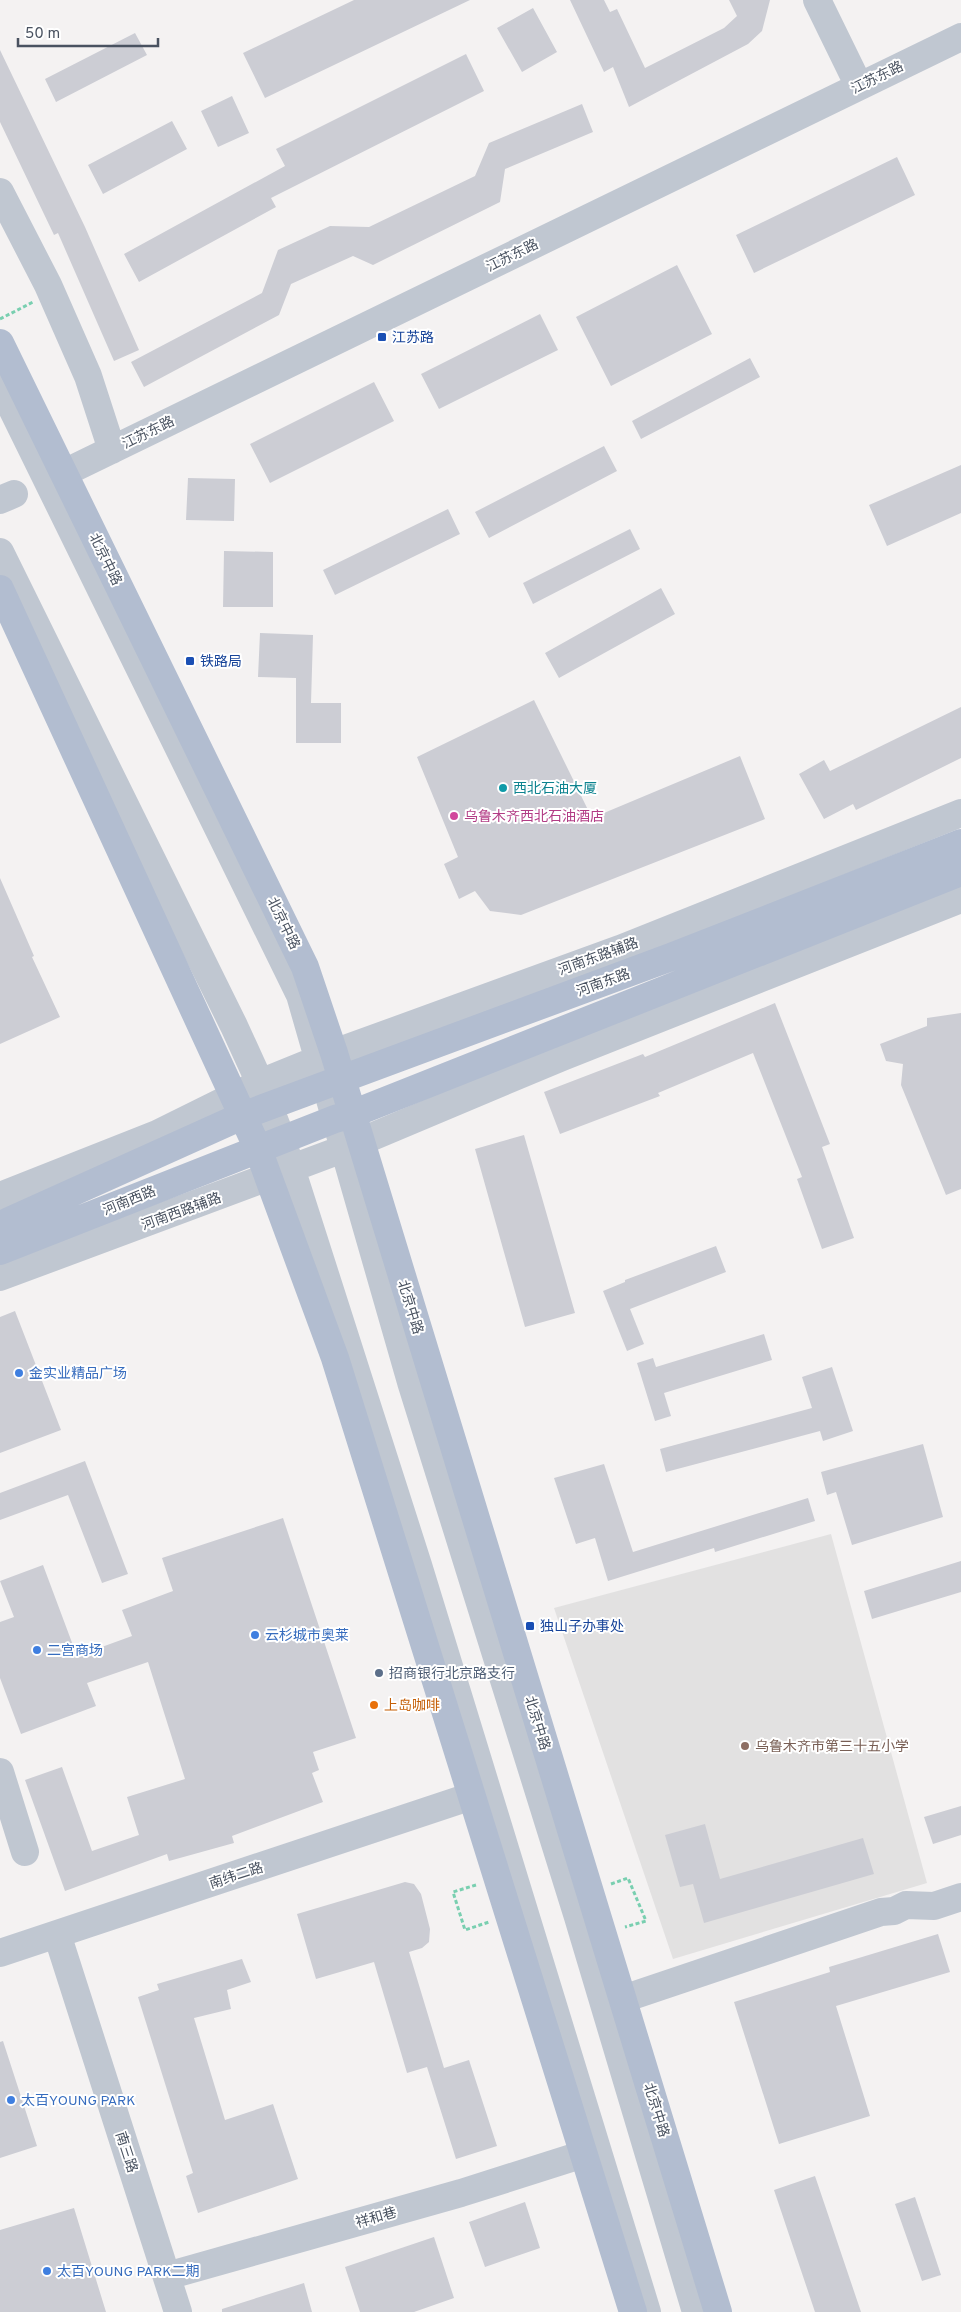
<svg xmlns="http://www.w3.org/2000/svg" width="961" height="2312" font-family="Overpass,'Noto Sans SC',sans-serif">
  <rect width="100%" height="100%" fill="#f4f2f2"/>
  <path fill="#e2e1e1" d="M 831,1534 L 927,1883 L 673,1959 L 554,1608 Z"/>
  <path fill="#cccdd4" d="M 354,0 L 470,0 L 265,98 L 243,53 Z
    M 570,0 L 604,0 L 610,12 L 617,9 L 645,68 L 724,28 L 737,16 L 729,0 L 770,0 L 762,31 L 748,44 L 629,107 L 613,67 L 604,72 Z
    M 533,8 L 557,52 L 522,72 L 497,28 Z
    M 135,33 L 147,55 L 56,102 L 45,79 Z
    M 0,50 L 85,227 L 139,350 L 114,361 L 58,233 L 54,235 L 0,122 Z
    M 466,54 L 484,91 L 271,198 L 276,207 L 139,282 L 124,254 L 285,166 L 276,149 Z
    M 232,96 L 249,133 L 218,147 L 201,111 Z
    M 582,104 L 593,132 L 505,169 L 500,202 L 373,265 L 353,256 L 291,284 L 279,315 L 144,387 L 131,362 L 262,293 L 278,250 L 330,226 L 369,227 L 475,176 L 489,143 Z
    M 172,121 L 187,149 L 103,194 L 88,165 Z
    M 897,157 L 915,195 L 754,273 L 736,235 Z
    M 677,265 L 712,334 L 611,386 L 576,317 Z
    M 540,314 L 558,350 L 439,409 L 421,374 Z
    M 750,358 L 760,377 L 641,439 L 632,421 Z
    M 374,382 L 394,421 L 270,483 L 250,444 Z
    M 604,446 L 617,471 L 489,538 L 475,512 Z
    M 961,465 L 961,513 L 887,546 L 869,505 Z
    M 188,478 L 235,479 L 234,521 L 186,520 Z
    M 448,509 L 460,534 L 335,595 L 323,570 Z
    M 630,529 L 640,549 L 533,604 L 523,583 Z
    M 224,551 L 273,552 L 273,607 L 223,607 Z
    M 661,588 L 675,614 L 559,678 L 545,653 Z
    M 260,633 L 313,635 L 311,703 L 341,703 L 341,743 L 296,743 L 296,678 L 258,677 Z
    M 534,700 L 592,818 L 740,756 L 765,819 L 521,915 L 490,911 L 475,891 L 459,899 L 444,864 L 458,857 L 417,757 Z
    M 961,707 L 961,758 L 856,810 L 853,804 L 824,819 L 799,774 L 824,760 L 830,771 Z
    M 0,878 L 34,956 L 32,957 L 60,1017 L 0,1044 Z
    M 775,1003 L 830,1144 L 822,1147 L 854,1238 L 822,1249 L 797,1179 L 802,1177 L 753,1053 L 658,1093 L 660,1096 L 560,1134 L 544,1092 L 643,1054 L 645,1057 Z
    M 961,1013 L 961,1189 L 946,1195 L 901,1085 L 903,1064 L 886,1061 L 880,1044 L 927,1026 L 927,1018 Z
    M 524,1135 L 575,1313 L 525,1327 L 475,1149 Z
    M 716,1246 L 726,1272 L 630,1309 L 644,1344 L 627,1351 L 603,1291 L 625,1282 L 625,1280 Z
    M 15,1311 L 61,1430 L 0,1453 L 0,1317 Z
    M 764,1334 L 772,1360 L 664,1393 L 671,1416 L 655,1421 L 637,1363 L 653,1358 L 656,1367 Z
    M 832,1367 L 853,1431 L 823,1441 L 820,1431 L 666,1472 L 660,1449 L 812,1408 L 802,1377 Z
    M 923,1444 L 943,1517 L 852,1545 L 836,1492 L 827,1495 L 821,1472 Z
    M 85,1461 L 128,1574 L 102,1583 L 68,1495 L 0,1520 L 0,1493 Z
    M 604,1464 L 633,1552 L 808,1498 L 815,1521 L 715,1552 L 714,1548 L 608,1581 L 595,1538 L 576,1544 L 554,1478 Z
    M 283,1518 L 356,1738 L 313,1752 L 319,1770 L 312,1773 L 323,1802 L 232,1836 L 234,1843 L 169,1861 L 167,1854 L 65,1891 L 25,1780 L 62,1767 L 92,1851 L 139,1835 L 127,1797 L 185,1779 L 148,1662 L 87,1683 L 96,1706 L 21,1734 L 0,1678 L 0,1622 L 14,1617 L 0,1581 L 43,1565 L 77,1656 L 132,1636 L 122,1610 L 173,1591 L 162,1558 Z
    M 961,1561 L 961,1592 L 872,1619 L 864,1591 Z
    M 961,1806 L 961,1835 L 933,1844 L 924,1817 Z
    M 705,1824 L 720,1879 L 863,1838 L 874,1874 L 704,1923 L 693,1884 L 680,1887 L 665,1835 Z
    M 405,1882 L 414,1884 L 421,1894 L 430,1929 L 429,1942 L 422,1948 L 409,1952 L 444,2068 L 469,2060 L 497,2146 L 456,2159 L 427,2067 L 407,2073 L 374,1962 L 316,1979 L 297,1914 Z
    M 938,1934 L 950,1972 L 836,2006 L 870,2116 L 779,2144 L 734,2002 L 830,1972 L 829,1967 Z
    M 242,1959 L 251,1982 L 227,1990 L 231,2009 L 194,2018 L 225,2120 L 273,2104 L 298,2179 L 198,2213 L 186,2176 L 193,2173 L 138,1997 L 159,1990 L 157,1984 Z
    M 3,2041 L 37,2146 L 0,2158 L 0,2042 Z
    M 815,2176 L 861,2312 L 815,2312 L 774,2190 Z
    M 915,2197 L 941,2275 L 922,2281 L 895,2204 Z
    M 525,2202 L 540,2248 L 485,2267 L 469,2222 Z
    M 74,2208 L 106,2312 L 0,2312 L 0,2230 Z
    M 434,2237 L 454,2298 L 414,2312 L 360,2312 L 345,2267 Z
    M 304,2283 L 312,2312 L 222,2312 L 222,2309 Z"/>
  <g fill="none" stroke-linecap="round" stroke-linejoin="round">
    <path stroke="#79cfb0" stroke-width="3" stroke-dasharray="4 2.5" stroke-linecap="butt" d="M 0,319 L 33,302
      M 611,1884 L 628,1878 L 646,1921 L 625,1927
      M 476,1885 L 453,1892 L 465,1930 L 489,1922"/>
    <path stroke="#c0c7d1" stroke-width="28" d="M 817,0 L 859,86
      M 0,192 L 48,285 L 88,376 L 112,450
      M 0,384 L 300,995 L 411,1382 L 578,1917 L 696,2312
      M 64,473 L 961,37
      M 0,500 L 14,494
      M 0,552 L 234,1026 L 260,1083 L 282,1140 L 418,1565 L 647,2312
      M 0,1196 L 157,1134 L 260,1083 L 334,1053 L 620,949 L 961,813
      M 0,1277 L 343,1149 L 562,1057 L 961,899
      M 0,1772 L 25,1852
      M 57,1934 L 178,2312
      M 0,1953 L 472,1796
      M 623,1999 L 881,1912 L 894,1911 L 906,1905 L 934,1906 L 961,1897
      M 167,2276 L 461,2193 L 584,2154"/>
    <path stroke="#b2bdd0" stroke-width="28" d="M 0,343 L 305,967 L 334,1053 L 718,2312
      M 0,589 L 258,1149 L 335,1358 L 633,2312
      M 0,1225 L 242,1116 L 671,957 L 961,843
      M 0,1251 L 335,1119 L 352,1114 L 961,872"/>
  </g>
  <g fill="#1a4fb4" stroke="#fff" stroke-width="2">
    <rect x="377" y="332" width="10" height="10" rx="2.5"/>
    <rect x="185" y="656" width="10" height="10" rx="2.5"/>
    <rect x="525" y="1621" width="10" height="10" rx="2.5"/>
  </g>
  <circle fill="#0f9aa8" stroke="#fff" stroke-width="2" cx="503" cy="788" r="5"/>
  <circle fill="#d1479c" stroke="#fff" stroke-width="2" cx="454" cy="816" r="5"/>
  <g fill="#3f7fe0" stroke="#fff" stroke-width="2">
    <circle cx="19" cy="1373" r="5"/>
    <circle cx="255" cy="1635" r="5"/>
    <circle cx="37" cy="1650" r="5"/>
    <circle cx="11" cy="2100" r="5"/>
    <circle cx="47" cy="2271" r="5"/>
  </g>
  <circle fill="#5c6f8a" stroke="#fff" stroke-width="2" cx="379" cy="1673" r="5"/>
  <circle fill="#e8710a" stroke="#fff" stroke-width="2" cx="374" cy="1705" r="5"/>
  <circle fill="#8d6e63" stroke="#fff" stroke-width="2" cx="745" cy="1746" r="5"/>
  <g text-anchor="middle" stroke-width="4" stroke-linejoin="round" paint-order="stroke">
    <g font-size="14" fill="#495260" stroke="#fff">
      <text transform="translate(877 77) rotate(-26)" y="5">江苏东路</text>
      <text transform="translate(512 255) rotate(-26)" y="5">江苏东路</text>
      <text transform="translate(148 432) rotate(-26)" y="5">江苏东路</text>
      <text transform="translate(106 559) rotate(64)" y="5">北京中路</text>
      <text transform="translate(284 923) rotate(64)" y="5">北京中路</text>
      <text transform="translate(598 956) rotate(-20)" y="5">河南东路辅路</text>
      <text transform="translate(603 982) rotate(-20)" y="5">河南东路</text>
      <text transform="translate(129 1200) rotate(-22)" y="5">河南西路</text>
      <text transform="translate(181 1211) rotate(-20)" y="5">河南西路辅路</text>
      <text transform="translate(411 1307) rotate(73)" y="5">北京中路</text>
      <text transform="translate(538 1723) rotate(73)" y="5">北京中路</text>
      <text transform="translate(236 1875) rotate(-18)" y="5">南纬二路</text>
      <text transform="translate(657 2110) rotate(73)" y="5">北京中路</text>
      <text transform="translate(127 2152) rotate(72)" y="5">南三路</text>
      <text transform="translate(376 2217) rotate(-16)" y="5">祥和巷</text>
    </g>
    <g font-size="14" fill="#164399" stroke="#fff" text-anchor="start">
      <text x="392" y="342">江苏路</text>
      <text x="200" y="666">铁路局</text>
      <text x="540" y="1631">独山子办事处</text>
    </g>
    <g font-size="14" fill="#0d838f" stroke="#fff" text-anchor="start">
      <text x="513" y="793">西北石油大厦</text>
    </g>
    <g font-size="14" fill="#b23c85" stroke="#fff" text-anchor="start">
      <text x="464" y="821">乌鲁木齐西北石油酒店</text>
    </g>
    <g font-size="14" fill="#366cbe" stroke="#fff" text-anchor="start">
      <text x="29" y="1378">金实业精品广场</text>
      <text x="265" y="1640">云杉·城市奥莱</text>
      <text x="47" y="1655">二宫商场</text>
      <text x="21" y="2105">太百YOUNG PARK</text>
      <text x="57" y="2276">太百YOUNG PARK二期</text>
    </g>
    <g font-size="14" fill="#4e5e75" stroke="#fff" text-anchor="start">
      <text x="389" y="1678">招商银行北京路支行</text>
    </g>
    <g font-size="14" fill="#c56008" stroke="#fff" text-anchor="start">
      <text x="384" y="1710">上岛咖啡</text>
    </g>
    <g font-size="14" fill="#785e54" stroke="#fff" text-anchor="start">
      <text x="755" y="1751">乌鲁木齐市第三十五小学</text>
    </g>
  </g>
  <path d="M18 38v8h140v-8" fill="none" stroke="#495260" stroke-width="2.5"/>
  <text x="25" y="38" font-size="15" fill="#495260" stroke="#ffffff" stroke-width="4" paint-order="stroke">50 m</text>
</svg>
